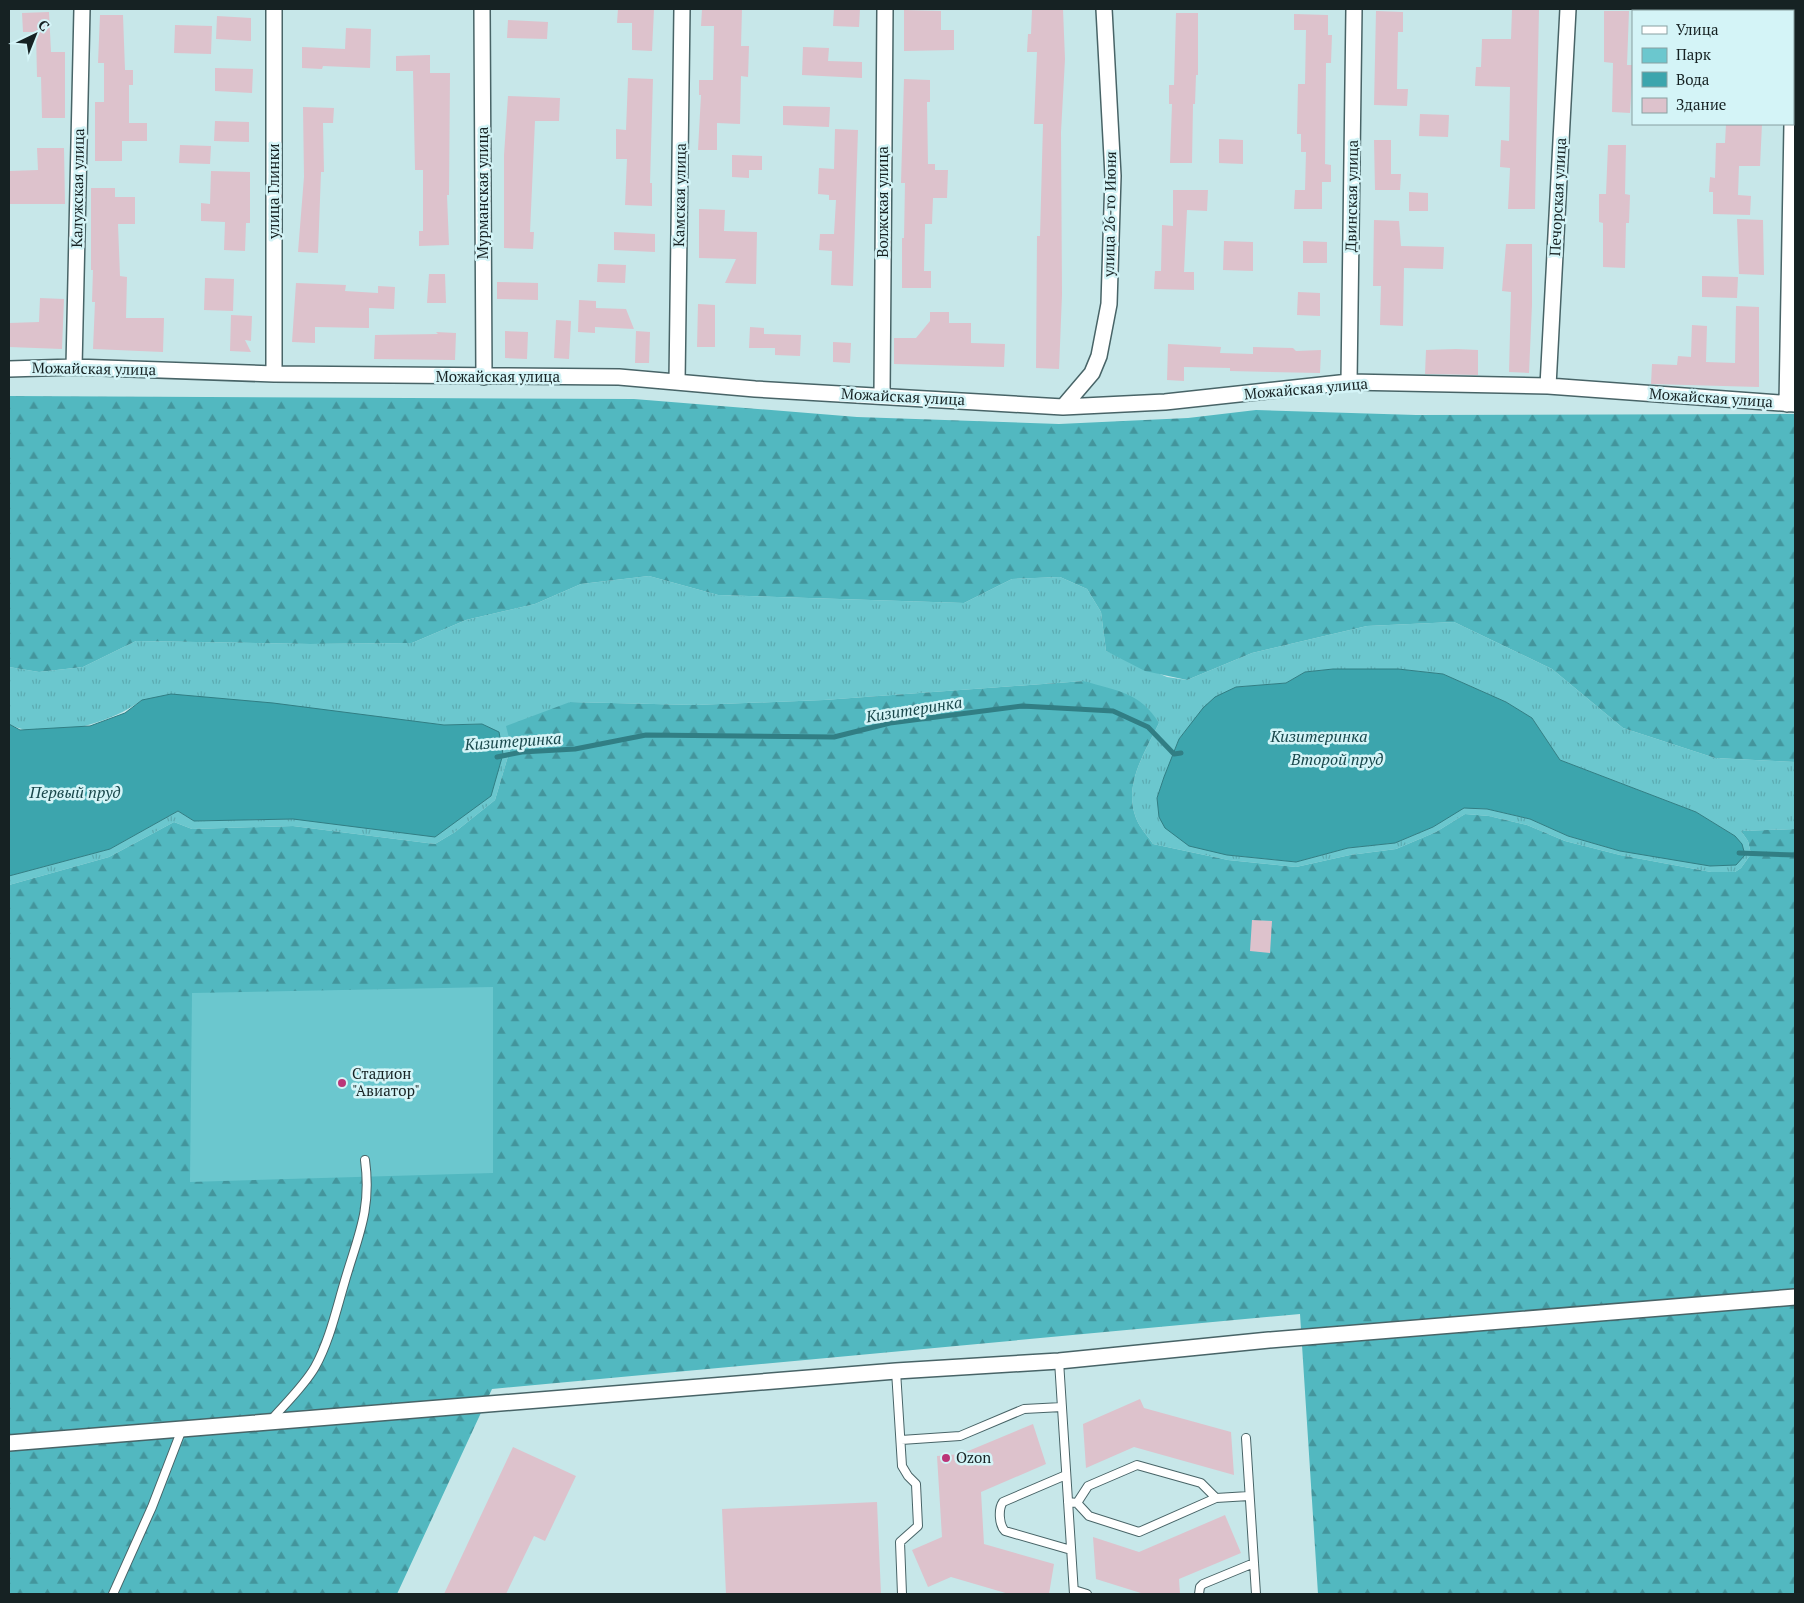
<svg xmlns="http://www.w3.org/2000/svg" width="1804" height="1603" font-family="'PT Serif',serif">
  <defs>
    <pattern id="grass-tufts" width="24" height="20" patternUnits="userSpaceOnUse" patternTransform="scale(1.25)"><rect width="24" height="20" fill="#6bc7ce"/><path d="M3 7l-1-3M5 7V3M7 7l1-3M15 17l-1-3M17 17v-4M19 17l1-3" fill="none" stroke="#5cabb1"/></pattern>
    <pattern id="forest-firs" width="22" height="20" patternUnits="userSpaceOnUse" patternTransform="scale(1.25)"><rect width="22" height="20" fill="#52b8c0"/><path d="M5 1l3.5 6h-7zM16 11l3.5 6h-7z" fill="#43959c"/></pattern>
  </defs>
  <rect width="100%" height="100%" fill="#c7e7e9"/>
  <path fill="url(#grass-tufts)" fill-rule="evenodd" d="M 649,576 L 718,595 L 964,603 L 1012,579 L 1060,577 L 1087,589 L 1101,612 L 1106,651 L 1167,677 L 1187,680 L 1252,653 L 1367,626 L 1454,622 L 1552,669 L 1623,728 L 1715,758 L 1795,762 L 1795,829 L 1741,831 L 1748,841 L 1751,854 L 1741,868 L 1735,872 L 1711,872 L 1620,855 L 1565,841 L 1527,825 L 1489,816 L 1465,814 L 1436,832 L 1396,849 L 1350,855 L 1296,867 L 1228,860 L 1153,844 C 1148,836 1139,827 1136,818 C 1123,785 1145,752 1159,723 L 1084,681 L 824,700 L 695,705 L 570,702 L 511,746 L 495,800 L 455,832 L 435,844 L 293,826 L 192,829 L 174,822 L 109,857 L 9,885 L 9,876 L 110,849 L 178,811 L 194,821 L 293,819 L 482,724 L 444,725 L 142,700 C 112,723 44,743 9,724 L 9,667 L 39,672 L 83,667 L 136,641 L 310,644 L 412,643 L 466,620 L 535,604 L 581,584 ZM 1333,669 L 1398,669 L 1443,674 L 1506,702 L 1532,718 L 1560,760 L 1696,812 L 1735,836 L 1661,857 L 1620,851 L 1568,836 L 1530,819 L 1487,809 L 1464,807 L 1433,827 L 1395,843 L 1348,848 L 1296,862 L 1227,855 L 1157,798 L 1179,739 L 1191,724 L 1236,687 L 1286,683 L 1305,672 Z"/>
  <path fill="url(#forest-firs)" d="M 9,396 L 634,399 L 857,417 L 1059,424 L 1188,418 L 1256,410 L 1416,415 L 1795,414 L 1795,762 L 1715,758 L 1623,728 L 1552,669 L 1454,622 L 1367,626 L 1252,653 L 1187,680 L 1145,671 L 1106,651 L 1101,612 L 1087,589 L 1060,577 L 1012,579 L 964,603 L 718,595 L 649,576 L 581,584 L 535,604 L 466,620 L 412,643 L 310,644 L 136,641 L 83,667 L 39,672 L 9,667 Z
    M 1084,681 C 1117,691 1140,692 1159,723 C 1145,752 1123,785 1136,818 C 1139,827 1148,836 1153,844 L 1228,860 L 1296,867 L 1350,855 L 1396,849 L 1436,832 L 1465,814 L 1489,816 L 1527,825 L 1565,841 L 1620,855 L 1711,872 L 1735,872 L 1741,868 L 1751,854 L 1748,841 L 1741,831 L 1795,829 L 1795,1594 L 1318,1594 L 1300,1314 L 492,1389 L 397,1594 L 9,1594 L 9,885 L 109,857 L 174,822 L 192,829 L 293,826 L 435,844 L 455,832 L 495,800 L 511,746 L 506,726 L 570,702 L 695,705 L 824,700 Z"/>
  <path fill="#6bc7ce" d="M 493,987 L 493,1173 L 190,1182 L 192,993 Z"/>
  <path fill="#3ca5ad" stroke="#317e84" d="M 1333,669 L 1398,669 L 1443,674 L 1506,702 L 1532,718 L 1560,760 L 1696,812 L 1735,836 L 1742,844 L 1745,855 L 1736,865 L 1710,866 L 1620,851 L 1568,836 L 1530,819 L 1487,809 L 1464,808 L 1433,827 L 1395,843 L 1348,848 L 1296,862 L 1227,855 L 1189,846 L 1165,828 L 1159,817 L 1157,798 L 1164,777 L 1179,739 L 1203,708 L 1215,697 L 1236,687 L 1286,683 L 1305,672 Z
    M 171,694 L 273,703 L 444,725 L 482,724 L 499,732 L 503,754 L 491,796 L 435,837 L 293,819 L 194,821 L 178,811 L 110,849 L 9,876 L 9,724 L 20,730 L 90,726 L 125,713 L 142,700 Z"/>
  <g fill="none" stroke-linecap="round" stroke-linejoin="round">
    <path stroke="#317e84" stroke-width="5" d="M 497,757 L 522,752 L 575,749 L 646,735 L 834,737 L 890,723 L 1022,706 L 1113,711 L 1148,727 L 1174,754 L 1181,753
      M 1739,853 L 1795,855"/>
  </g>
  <path fill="#ddc2cc" d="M 618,9 L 654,9 L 652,51 L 632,50 L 632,23 L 617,23 Z
    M 702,9 L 742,9 L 741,46 L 749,46 L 748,77 L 741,76 L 740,124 L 717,123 L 717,150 L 698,150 L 701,95 L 699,95 L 699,80 L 713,80 L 714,26 L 701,26 Z
    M 834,9 L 860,9 L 859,27 L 833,26 Z
    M 1032,9 L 1063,9 L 1065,59 L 1061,132 L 1062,295 L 1059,369 L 1036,368 L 1037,236 L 1040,236 L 1043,124 L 1034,124 L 1037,52 L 1027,52 L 1028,34 L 1031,34 Z
    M 1512,9 L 1539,9 L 1535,209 L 1508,209 L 1510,168 L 1500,167 L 1501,140 L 1509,141 L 1510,87 L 1475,86 L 1476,67 L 1481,67 L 1482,39 L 1511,39 Z
    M 904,10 L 941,11 L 941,30 L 954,30 L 954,50 L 904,51 Z
    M 1376,11 L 1403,12 L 1403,32 L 1398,32 L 1397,89 L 1408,89 L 1407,106 L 1374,105 Z
    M 1604,11 L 1629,11 L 1627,65 L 1633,65 L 1630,113 L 1612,112 L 1613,63 L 1604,62 Z
    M 49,12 L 51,52 L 65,52 L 65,118 L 42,118 L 41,77 L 37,77 L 36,32 L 23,32 L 22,13 Z
    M 1176,13 L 1198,13 L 1198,75 L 1196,75 L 1195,104 L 1193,104 L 1192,163 L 1170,163 L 1172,104 L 1169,104 L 1169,85 L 1174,85 Z
    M 1294,14 L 1328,15 L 1328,35 L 1332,35 L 1331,63 L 1326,63 L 1325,164 L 1331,165 L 1331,182 L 1322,182 L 1322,209 L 1294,209 L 1295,190 L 1305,190 L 1306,152 L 1301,152 L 1301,134 L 1297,134 L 1298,84 L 1305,84 L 1306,30 L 1294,30 Z
    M 100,15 L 123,15 L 125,70 L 133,70 L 133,85 L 129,85 L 129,123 L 147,123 L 147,141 L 122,141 L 122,161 L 95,161 L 95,102 L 104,102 L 104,63 L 98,63 Z
    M 217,16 L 251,18 L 251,41 L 216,39 Z
    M 508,20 L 548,22 L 547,39 L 507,38 Z
    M 175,25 L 212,26 L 211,54 L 174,53 Z
    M 346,28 L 371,29 L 370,68 L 323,66 L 322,69 L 302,68 L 302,47 L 345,49 Z
    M 803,47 L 829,48 L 828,61 L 862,62 L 862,78 L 802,75 Z
    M 430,55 L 430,73 L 450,73 L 449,195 L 447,195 L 449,245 L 419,246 L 419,231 L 423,231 L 423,170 L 415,170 L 413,71 L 396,71 L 396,56 Z
    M 215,68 L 253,69 L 252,93 L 215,91 Z
    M 628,78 L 653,79 L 650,183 L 652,183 L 652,206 L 625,205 L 627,159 L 616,159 L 616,129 L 626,130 Z
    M 904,79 L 930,80 L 930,102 L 927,102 L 928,164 L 935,164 L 935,170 L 948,170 L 947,198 L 933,198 L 932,224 L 925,224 L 924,271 L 931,271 L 931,288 L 902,288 L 902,238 L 904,238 L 905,183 L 901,183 Z
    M 508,96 L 560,98 L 559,121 L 535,121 L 530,232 L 534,232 L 533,249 L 504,248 L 504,155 Z
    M 783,106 L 830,107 L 829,127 L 783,125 Z
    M 303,107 L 334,108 L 333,123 L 323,123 L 324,172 L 321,172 L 318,253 L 298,252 L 304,177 Z
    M 1420,114 L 1449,115 L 1448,137 L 1419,136 Z
    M 215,121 L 249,122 L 249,142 L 214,141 Z
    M 1726,124 L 1762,124 L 1760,166 L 1739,166 L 1738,195 L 1751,196 L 1750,215 L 1713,214 L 1713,192 L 1709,192 L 1710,177 L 1715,178 L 1716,143 L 1725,143 Z
    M 835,129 L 858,130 L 853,286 L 831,285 L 832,251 L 819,250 L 820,234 L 834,234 L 836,200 L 829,200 L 829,195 L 818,194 L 819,168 L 834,169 Z
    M 1219,139 L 1243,140 L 1243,164 L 1219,163 Z
    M 1374,140 L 1391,140 L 1391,174 L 1401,174 L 1400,190 L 1375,190 Z
    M 180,145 L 211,146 L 210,164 L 179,163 Z
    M 1608,145 L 1626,145 L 1625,194 L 1630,195 L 1629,223 L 1626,223 L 1625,268 L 1603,267 L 1603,223 L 1599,222 L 1599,194 L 1606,194 Z
    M 37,148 L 64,148 L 65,204 L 9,204 L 9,171 L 38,170 Z
    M 732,155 L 762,156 L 762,170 L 749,170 L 749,178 L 732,177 Z
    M 211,171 L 250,172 L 250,223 L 246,223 L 245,251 L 224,250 L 225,222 L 201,221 L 201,203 L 210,204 Z
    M 91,188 L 115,188 L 115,197 L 135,197 L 135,224 L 118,224 L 120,276 L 127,277 L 126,318 L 164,318 L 163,352 L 93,349 L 95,302 L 92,302 L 93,270 L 91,270 Z
    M 1173,190 L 1208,190 L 1207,211 L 1187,210 L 1184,272 L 1194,272 L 1194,290 L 1154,289 L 1155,271 L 1161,271 L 1162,225 L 1173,226 Z
    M 1409,192 L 1428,193 L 1428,211 L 1409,211 Z
    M 699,209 L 725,210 L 724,231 L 757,232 L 756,284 L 725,283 L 736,259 L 699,258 Z
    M 1737,219 L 1763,220 L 1764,275 L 1739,274 Z
    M 1374,220 L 1399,221 L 1401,246 L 1444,247 L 1443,269 L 1404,268 L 1403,326 L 1380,325 L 1381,286 L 1373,286 Z
    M 614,232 L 655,234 L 655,252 L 614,250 Z
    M 1224,241 L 1253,242 L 1253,271 L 1223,270 Z
    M 1303,241 L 1327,242 L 1327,263 L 1303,263 Z
    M 1506,244 L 1532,244 L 1532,305 L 1529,373 L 1509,372 L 1511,292 L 1502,291 Z
    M 598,264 L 626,265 L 625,283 L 597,282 Z
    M 429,274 L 445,274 L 446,303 L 427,303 Z
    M 1702,276 L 1738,277 L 1737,298 L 1702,297 Z
    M 205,278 L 234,279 L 233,311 L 204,310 Z
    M 497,282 L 538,283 L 538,300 L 497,299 Z
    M 296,283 L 346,285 L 345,291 L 378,293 L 378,286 L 395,287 L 394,309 L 369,308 L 369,328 L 315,327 L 315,343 L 292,342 Z
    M 1298,292 L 1320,293 L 1320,316 L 1297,315 Z
    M 40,298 L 64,299 L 62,349 L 9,347 L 9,323 L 39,322 Z
    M 579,300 L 596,301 L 596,308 L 626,309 L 634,329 L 595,327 L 595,333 L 578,332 Z
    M 698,304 L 715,305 L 715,347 L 697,347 Z
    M 1736,306 L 1759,307 L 1759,387 L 1651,384 L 1652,364 L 1677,365 L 1678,356 L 1691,357 L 1692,325 L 1707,326 L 1706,362 L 1735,363 Z
    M 930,312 L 949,312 L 949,323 L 971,323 L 971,343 L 1005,344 L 1004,367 L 894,364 L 894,338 L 916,338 L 930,321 Z
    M 231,315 L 252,316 L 251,341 L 245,340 L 251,352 L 230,351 Z
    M 556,320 L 571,321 L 569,359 L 554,358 Z
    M 750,327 L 764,328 L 764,334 L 801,335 L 800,356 L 775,355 L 775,348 L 749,348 Z
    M 505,331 L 528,332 L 527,359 L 505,358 Z
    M 636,331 L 650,332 L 649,363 L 635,363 Z
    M 436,332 L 456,333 L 455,360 L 374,359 L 375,335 L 438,334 Z
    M 833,342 L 851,343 L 850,363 L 833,362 Z
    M 1168,344 L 1221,347 L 1220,353 L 1253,354 L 1253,347 L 1293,348 L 1296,351 L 1321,350 L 1320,373 L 1230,371 L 1230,368 L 1184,367 L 1184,381 L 1167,380 Z
    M 1456,349 L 1478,350 L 1478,375 L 1425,374 L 1426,350 Z
    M 1252,920 L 1272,921 L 1270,953 L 1250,951 Z
    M 1140,1399 L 1144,1408 L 1231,1432 L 1234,1475 L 1134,1447 L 1086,1468 L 1083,1424 Z
    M 1033,1424 L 1046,1464 L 981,1492 L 984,1544 L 1054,1564 L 1049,1594 L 1009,1594 L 951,1577 L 928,1587 L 912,1550 L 942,1537 L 937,1456 L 961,1454 Z
    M 513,1447 L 576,1476 L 545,1541 L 534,1536 L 506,1594 L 444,1594 Z
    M 877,1502 L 881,1594 L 726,1594 L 722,1509 Z
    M 1225,1515 L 1241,1553 L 1179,1579 L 1180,1594 L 1144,1594 L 1096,1579 L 1093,1537 L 1139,1552 Z"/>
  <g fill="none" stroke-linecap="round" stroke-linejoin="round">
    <defs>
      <path id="service" d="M 1059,1361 L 1074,1594
        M 896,1371 L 902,1466 L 908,1476 L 916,1484 L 918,1526 L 900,1542 L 902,1594
        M 271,1420 C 285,1404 304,1386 315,1367 C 329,1342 336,1311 344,1284 C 357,1238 372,1211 365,1160
        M 1246,1438 L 1256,1594
        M 901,1440 L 960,1436 L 1024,1409 L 1062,1407
        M 1066,1475 L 1003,1502 C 998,1509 999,1525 1005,1531 L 1071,1550
        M 1068,1502 L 1077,1503 L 1089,1516 L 1139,1532 L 1216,1498 L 1249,1496
        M 1077,1503 L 1088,1486 L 1137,1465 L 1201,1483 L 1216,1498
        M 1074,1590 L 1087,1594
        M 113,1594 L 152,1507 L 182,1429
        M 1199,1594 L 1200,1587 L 1203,1584 L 1254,1563"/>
      <path id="minor" d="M 482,9 L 484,377
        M 1793,52 L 1793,9
        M 74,367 L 82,9
        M 9,369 L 74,367 L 274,374 L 619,377 L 755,389 L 1063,407 L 1165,402 L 1349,382 L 1548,386 L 1795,404
        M 274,374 L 274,9
        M 677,382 L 682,9
        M 1349,382 L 1354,9
        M 1548,386 L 1568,9
        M 882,395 L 885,9
        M 1787,404 L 1792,124
        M 1063,407 L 1092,373 L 1099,356 L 1109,304 L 1113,176 L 1104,9
        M 9,1443 L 896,1371 L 1059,1361 L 1269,1340 L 1795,1297"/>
    </defs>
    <use href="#service" stroke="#486467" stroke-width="10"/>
    <use href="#minor" stroke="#486467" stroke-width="18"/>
    <use href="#service" stroke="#fff" stroke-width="8"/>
    <use href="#minor" stroke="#fff" stroke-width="15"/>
  </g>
  <g fill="#bb3578" stroke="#d4f4f7" stroke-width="2">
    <circle cx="342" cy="1083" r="5"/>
    <circle cx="946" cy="1458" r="5"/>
  </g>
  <g text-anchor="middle" stroke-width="5" stroke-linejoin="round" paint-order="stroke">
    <g font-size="15" fill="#162223" stroke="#d4f4f7">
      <text transform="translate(78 188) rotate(-89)" y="5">Калужская улица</text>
      <text transform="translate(274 191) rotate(-90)" y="5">улица Глинки</text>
      <text transform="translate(483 193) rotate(-90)" y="5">Мурманская улица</text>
      <text transform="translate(680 195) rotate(-89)" y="5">Камская улица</text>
      <text transform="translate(1352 196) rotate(-89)" y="5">Двинская улица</text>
      <text transform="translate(1558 197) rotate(-87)" y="5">Печорская улица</text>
      <text transform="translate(883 202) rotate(-90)" y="5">Волжская улица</text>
      <text transform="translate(1110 214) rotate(-89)" y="5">улица 26-го Июня</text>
      <text transform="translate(94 369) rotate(1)" y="5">Можайская улица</text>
      <text x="498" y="382">Можайская улица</text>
      <text transform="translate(1306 389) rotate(-5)" y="5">Можайская улица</text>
      <text transform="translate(903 397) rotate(3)" y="5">Можайская улица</text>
      <text transform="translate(1711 398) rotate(4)" y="5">Можайская улица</text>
    </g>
    <g font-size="15" fill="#162223" stroke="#d4f4f7" text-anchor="start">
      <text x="352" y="1079">Стадион<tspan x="352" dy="17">"Авиатор"</tspan></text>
      <text x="956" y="1463">Ozon</text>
    </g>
    <g font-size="16" font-style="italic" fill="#19474b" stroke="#d4f4f7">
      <text transform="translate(914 709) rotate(-9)" y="6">Кизитеринка</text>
      <text x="1319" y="742">Кизитеринка</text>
      <text transform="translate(513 741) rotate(-4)" y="6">Кизитеринка</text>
      <text x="1337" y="765">Второй пруд</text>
      <text x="75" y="798">Первый пруд</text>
    </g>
  </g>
  <rect width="1804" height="1603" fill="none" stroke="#162223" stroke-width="20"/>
  <rect x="1632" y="10" width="162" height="115" fill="#d4f4f7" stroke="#88a0a2"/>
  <rect x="1642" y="26" width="25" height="8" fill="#ffffff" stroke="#88a0a2"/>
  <text x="1676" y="35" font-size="15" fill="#162223">Улица</text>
  <rect x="1642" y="48" width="25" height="15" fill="#6bc7ce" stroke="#88a0a2"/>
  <text x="1676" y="60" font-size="15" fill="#162223">Парк</text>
  <rect x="1642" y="72" width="25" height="15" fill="#3ca5ad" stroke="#88a0a2"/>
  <text x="1676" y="85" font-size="15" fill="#162223">Вода</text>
  <rect x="1642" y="98" width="25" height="15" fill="#ddc2cc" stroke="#88a0a2"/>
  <text x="1676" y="110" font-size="15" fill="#162223">Здание</text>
  <g transform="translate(35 35) rotate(43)" stroke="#d4f4f7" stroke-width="4" paint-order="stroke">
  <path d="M0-4L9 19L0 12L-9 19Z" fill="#162223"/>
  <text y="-8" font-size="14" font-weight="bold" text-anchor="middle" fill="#162223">С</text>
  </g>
</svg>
